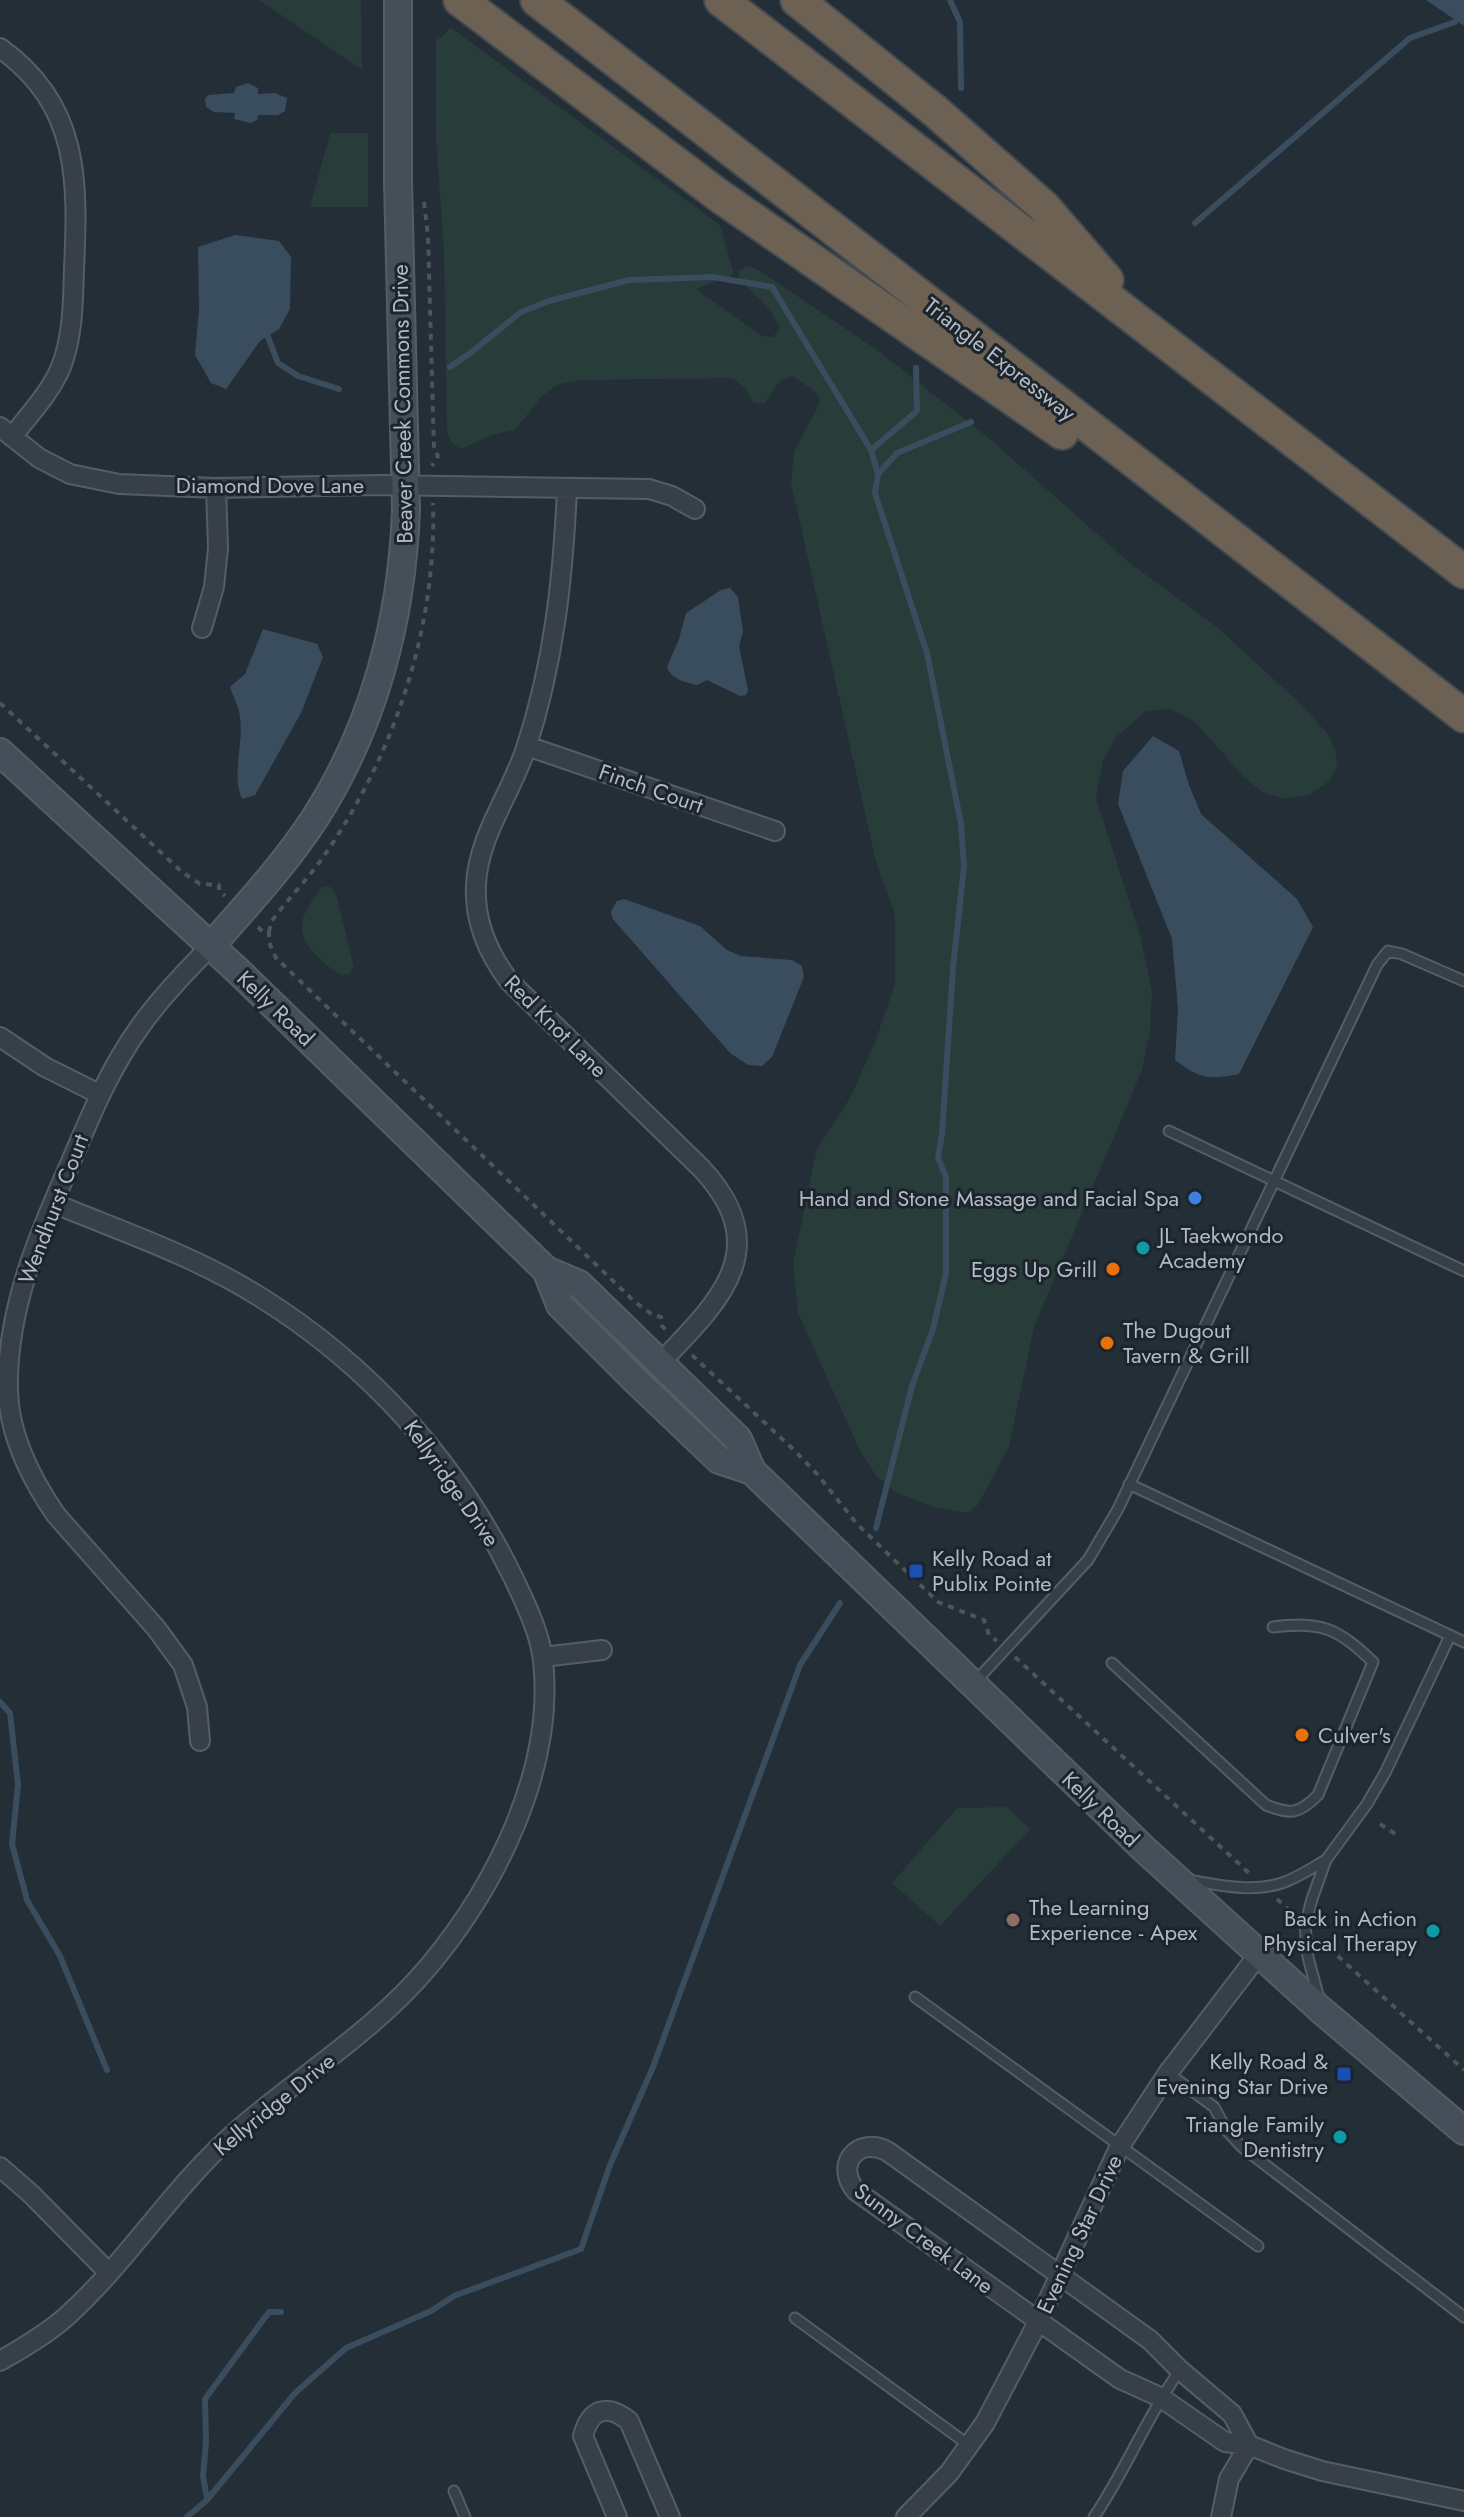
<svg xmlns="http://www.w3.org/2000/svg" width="1464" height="2517" font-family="Jost,sans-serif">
  <rect width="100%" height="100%" fill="#232e37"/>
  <path fill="#283c3a" d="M 259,0 L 361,0 L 362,70 Z
    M 450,27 L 720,225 L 734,274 L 696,289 L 762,336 L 773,337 L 780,328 L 769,308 L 739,279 L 739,271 L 747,266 L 757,269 L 880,352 L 990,439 L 1131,564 L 1217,627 L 1302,705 L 1326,732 L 1335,748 L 1337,767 L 1328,782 L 1311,794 L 1286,799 L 1263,793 L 1243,776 L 1195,722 L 1171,709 L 1146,711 L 1116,737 L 1103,761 L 1096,798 L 1140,935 L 1152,992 L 1150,1032 L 1142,1070 L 1034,1327 L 1009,1447 L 978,1505 L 967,1513 L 934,1507 L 897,1493 L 877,1477 L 860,1451 L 798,1313 L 793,1263 L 817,1149 L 851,1096 L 875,1042 L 895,984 L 895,915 L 876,862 L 791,483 L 794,452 L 820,402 L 816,392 L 792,376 L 780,381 L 764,404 L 753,402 L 747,390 L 733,378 L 581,380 L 557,385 L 542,396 L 515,430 L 492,435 L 461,449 L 452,443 L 447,433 L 444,253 L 436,139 L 436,40 L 442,37 Z
    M 330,133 L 368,133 L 368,207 L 310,207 Z
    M 323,886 L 331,887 L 336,894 L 354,967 L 349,974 L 340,975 C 321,961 292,940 305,913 C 309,903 317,894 323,886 Z
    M 1007,1807 L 1030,1829 L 940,1926 L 892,1883 L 957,1808 Z"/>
  <path fill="#3a4d5f" d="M 1426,0 L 1464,0 L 1464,26 Z
    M 248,83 L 258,88 L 258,94 L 275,93 L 287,98 L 285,111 L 278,115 L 258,115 L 257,120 L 251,123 L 234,119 L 235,113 L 214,112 L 206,107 L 205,99 L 208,95 L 234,93 L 236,87 Z
    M 235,235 L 279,241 L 291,257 L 290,309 L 279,329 L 260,341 L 226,389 L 211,383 L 195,355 L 199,309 L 198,247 Z
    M 730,588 L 738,597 L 743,632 L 739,646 L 748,690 L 746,695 L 740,696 L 707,680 L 697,685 C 685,682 672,680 667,667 L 679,639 L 686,613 L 721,590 Z
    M 263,629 L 317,644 L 323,657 L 301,713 L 255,795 L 242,799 C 231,774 244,745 240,717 C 239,707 233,696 230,687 L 245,674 Z
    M 1153,736 L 1179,751 L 1189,785 L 1201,814 L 1297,899 L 1313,927 L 1239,1074 C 1206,1080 1201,1079 1175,1060 L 1178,1009 L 1172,939 L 1118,804 L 1123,771 Z
    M 624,899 L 700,926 L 727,950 L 741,956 L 792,960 L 802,966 L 804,977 L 772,1057 L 762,1066 L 748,1065 L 730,1053 L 612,918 L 611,911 L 617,901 Z"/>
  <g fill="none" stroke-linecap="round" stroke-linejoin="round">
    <path stroke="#3a4d5f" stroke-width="6" d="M 950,0 L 960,22 L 961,88
      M 1195,223 L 1410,38 L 1455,22
      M 265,329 L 278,363 L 298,376 L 339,389
      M 450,367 L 469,354 L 521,312 L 549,301 L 629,280 L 713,277 L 772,287 L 871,450
      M 878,474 L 897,453 L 971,422
      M 876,1528 L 912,1386 L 933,1329 L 946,1273 L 946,1177 L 938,1158 L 942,1134 L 953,968 L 964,866 L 961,824 L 927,653 L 875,493 L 878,474 L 871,450 L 917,411 L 916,368
      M 0,1702 L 10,1713 L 18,1785 L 12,1844 L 27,1900 L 60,1956 L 107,2070
      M 207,2499 L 203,2476 L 206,2442 L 205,2399 L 269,2312 L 281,2312
      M 187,2517 L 207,2500 L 295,2393 L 346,2348 L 431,2311 L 454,2296 L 581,2249 L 610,2165 L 653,2067 L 800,1665 L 840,1603"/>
    <defs>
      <path id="lane" d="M 1169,1131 L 1464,1271
        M 1129,1484 L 1464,1642
        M 1112,1663 L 1266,1805 C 1291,1815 1299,1814 1318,1795 L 1373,1662 C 1337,1628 1322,1621 1273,1627
        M 974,1683 L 1088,1560 L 1118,1509 L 1377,965 L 1388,951 L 1402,954 L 1464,981
        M 1188,1880 C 1219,1885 1251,1893 1282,1883 C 1297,1878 1312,1868 1326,1860
        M 915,1997 L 1258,2246
        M 1319,1999 L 1308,1957 L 1305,1926 L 1312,1899 L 1326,1860 L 1367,1804 L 1385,1773 L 1450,1636
        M 1168,2073 L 1214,2107 L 1227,2131 L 1242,2147 L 1464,2317
        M 795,2318 L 970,2446
        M 454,2491 L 465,2517
        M 1094,2517 C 1126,2470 1147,2416 1180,2370"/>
      <path id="street" d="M 0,48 C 80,105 78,181 74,269 C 73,302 73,336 61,367 C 50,393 29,415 12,437
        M 0,427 L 39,458 L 70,474 L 119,484 L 216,488 L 380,485 L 649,489 L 672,496 L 695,509
        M 567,489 C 563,578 554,663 526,748 C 511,794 478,836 476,885 C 474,921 488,953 509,981 L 701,1168 C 776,1248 720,1301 660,1363
        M 202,628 L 214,587 L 218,548 L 216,488
        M 527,746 L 775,831
        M 0,1037 L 45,1067 L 99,1094
        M 543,1657 L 602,1650
        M 200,1741 L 197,1707 L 183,1665 L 156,1628 L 56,1515 C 32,1480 9,1435 8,1391 C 6,1311 38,1236 70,1164 C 90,1117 109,1070 139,1028 C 160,998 185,972 211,946
        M 0,2167 L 31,2194 L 109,2273
        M 0,2361 C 23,2348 47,2334 67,2316 C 130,2259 174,2185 238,2130 C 301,2075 375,2031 429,1966 C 496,1886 555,1768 543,1661 C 540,1632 525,1603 513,1577 C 457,1462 368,1364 260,1297 C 195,1256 123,1232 53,1203
        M 1249,2445 L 1232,2414 L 1180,2370 L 1150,2340 L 887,2151 C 857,2136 834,2165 856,2191 L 1120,2379 L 1160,2397 L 1225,2442 L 1249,2445 L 1284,2459 L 1322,2471 L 1464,2501
        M 617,2517 L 583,2436 C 590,2409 607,2403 629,2421 L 670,2517
        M 906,2517 L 949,2473 L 985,2423 L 1038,2322 L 1120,2146 L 1168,2073 L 1259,1954
        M 1221,2517 L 1229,2479 L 1249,2445"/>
      <path id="secondary" d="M 0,752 L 239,972 L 546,1270 L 579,1284 L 738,1439 L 752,1471 L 1144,1849 L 1321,2010 L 1464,2131
        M 211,946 C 247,905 285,864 315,818 C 374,726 402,619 406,510 L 398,182 L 398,0
        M 546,1270 L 560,1305 L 636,1381 L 719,1460 L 752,1471"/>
      <path id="highway" d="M 460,0 L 718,195 L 1062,433
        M 537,0 C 847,238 1154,479 1464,716
        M 721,0 L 1464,572
        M 797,0 L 935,111 L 1044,207 L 1107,280"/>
    </defs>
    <use href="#lane" stroke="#555d65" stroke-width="13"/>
    <use href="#street" stroke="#555d65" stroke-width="22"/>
    <use href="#secondary" stroke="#555d65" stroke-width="30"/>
    <use href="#highway" stroke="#424a52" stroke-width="36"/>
    <path stroke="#475859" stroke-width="4" stroke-dasharray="6 6" stroke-linecap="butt" d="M 424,202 L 428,236 L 434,449 L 438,456 L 432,466
      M 0,703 L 182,872 L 200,884 L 219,885 L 219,890 L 225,896
      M 258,927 L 263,932 L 269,932 L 269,942 L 276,958 L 635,1302 L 653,1315 L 661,1317 L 662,1326 L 666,1330
      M 269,932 L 271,922 C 287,900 306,881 321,860 C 394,757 437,628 433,503
      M 692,1355 L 794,1450 L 817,1474 L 857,1524 L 938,1602 L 984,1620 L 989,1635 L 997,1641
      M 1015,1657 L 1250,1874
      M 1380,1824 L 1400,1837
      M 1277,1899 L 1294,1915
      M 1320,1940 L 1464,2070"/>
    <use href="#lane" stroke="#373f48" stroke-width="9"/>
    <use href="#street" stroke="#373f48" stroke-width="18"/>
    <use href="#secondary" stroke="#454f5a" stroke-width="26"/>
    <use href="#highway" stroke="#6d6154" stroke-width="32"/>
  </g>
  <circle fill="#3f7fe0" stroke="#1c242c" stroke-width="3" cx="1195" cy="1198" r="8"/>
  <g fill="#0f9aa8" stroke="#1c242c" stroke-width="3">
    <circle cx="1143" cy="1248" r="8"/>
    <circle cx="1433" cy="1931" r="8"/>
    <circle cx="1340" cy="2137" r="8"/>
  </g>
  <g fill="#e8710a" stroke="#1c242c" stroke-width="3">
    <circle cx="1113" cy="1269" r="8"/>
    <circle cx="1107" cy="1343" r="8"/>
    <circle cx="1302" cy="1735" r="8"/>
  </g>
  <g fill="#1a4fb4" stroke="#1c242c" stroke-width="3">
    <rect x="908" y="1563" width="16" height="16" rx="4"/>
    <rect x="1336" y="2066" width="16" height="16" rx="4"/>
  </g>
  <circle fill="#8d6e63" stroke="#1c242c" stroke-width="3" cx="1013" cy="1920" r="8"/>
  <g text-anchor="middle" stroke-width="6" stroke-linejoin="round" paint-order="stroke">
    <g font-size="22" fill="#b2bac4" stroke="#1c242c">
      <text transform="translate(1000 359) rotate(38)" y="8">Triangle Expressway</text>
      <text transform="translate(402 404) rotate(-91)" y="8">Beaver Creek Commons Drive</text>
      <text x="270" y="493">Diamond Dove Lane</text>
      <text transform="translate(651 788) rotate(19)" y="8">Finch Court</text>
      <text transform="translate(276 1008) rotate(44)" y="8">Kelly Road</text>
      <text transform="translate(556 1026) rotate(45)" y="8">Red Knot Lane</text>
      <text transform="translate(53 1209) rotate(-69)" y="8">Wendhurst Court</text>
      <text transform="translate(452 1483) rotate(55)" y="8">Kellyridge Drive</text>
      <text transform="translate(1101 1809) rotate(44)" y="8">Kelly Road</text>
      <text transform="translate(274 2104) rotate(-39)" y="8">Kellyridge Drive</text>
      <text transform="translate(1079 2234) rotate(-65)" y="8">Evening Star Drive</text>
      <text transform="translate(924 2238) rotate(37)" y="8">Sunny Creek Lane</text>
    </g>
    <g font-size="22" fill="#b2bac4" stroke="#1c242c" text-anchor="end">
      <text x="1179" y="1206">Hand and Stone Massage and Facial Spa</text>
      <text x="1159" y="1243" text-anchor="start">JL Taekwondo<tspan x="1159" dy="25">Academy</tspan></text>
      <text x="1097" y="1277">Eggs Up Grill</text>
      <text x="1123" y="1338" text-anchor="start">The Dugout<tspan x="1123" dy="25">Tavern &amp; Grill</tspan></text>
      <text x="932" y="1566" text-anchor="start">Kelly Road at<tspan x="932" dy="25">Publix Pointe</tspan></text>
      <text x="1318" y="1743" text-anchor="start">Culver's</text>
      <text x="1029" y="1915" text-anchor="start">The Learning<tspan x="1029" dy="25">Experience - Apex</tspan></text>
      <text x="1417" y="1926">Back in Action<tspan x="1417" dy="25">Physical Therapy</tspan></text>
      <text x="1328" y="2069">Kelly Road &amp;<tspan x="1328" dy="25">Evening Star Drive</tspan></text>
      <text x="1324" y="2132">Triangle Family<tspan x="1324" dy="25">Dentistry</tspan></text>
    </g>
  </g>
</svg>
